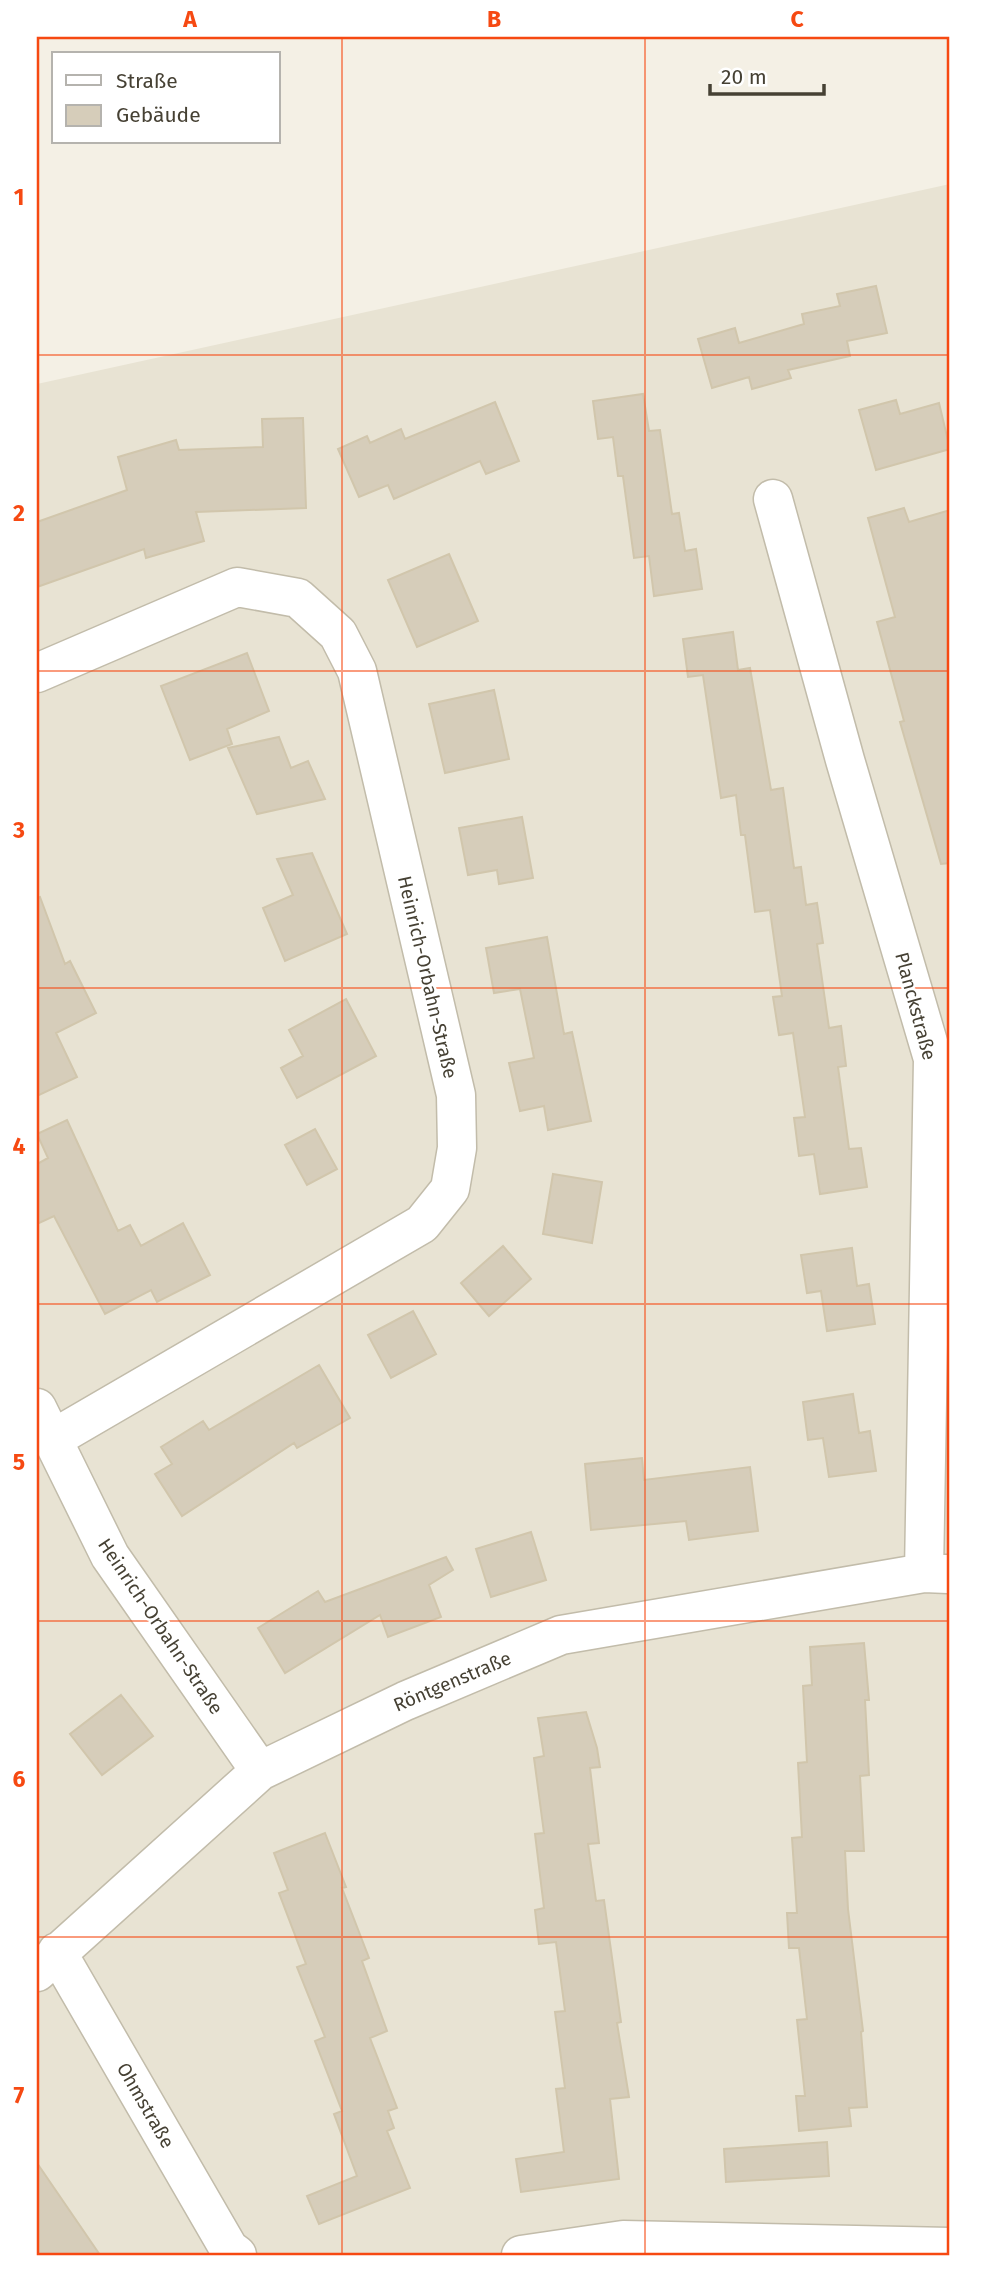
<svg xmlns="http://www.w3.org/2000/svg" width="987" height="2292" font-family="'Fira Sans',sans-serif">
  <rect width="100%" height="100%" fill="#f4f0e5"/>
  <path fill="#e8e3d3" d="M 950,184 L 950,2255 L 37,2255 L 37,384 Z"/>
  <path fill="#d6cdba" stroke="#d1c6ac" stroke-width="2" d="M 876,286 L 887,333 L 847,341 L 850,356 L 788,370 L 791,378 L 752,389 L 749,377 L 712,388 L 698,339 L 735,328 L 739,343 L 804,324 L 802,314 L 840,306 L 837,294 Z
    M 643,394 L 649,431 L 660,430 L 672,514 L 679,513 L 685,551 L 696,549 L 702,589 L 654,596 L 649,556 L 634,558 L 623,476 L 618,476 L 613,437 L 598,439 L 593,401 Z
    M 896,400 L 900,414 L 939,403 L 950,449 L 876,470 L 859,410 Z
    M 495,402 L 519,461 L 486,474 L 480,461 L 394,499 L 388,485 L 359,497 L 338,449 L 367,436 L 370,443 L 401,429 L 405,439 Z
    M 303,418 L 306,508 L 196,512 L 204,541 L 146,558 L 144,549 L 37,587 L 37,522 L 127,490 L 118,457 L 176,440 L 179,450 L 263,447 L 262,419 Z
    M 904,508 L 909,522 L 950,510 L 950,863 L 941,864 L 900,722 L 904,721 L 877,622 L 895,617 L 868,518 Z
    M 449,554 L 478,621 L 417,647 L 388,580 Z
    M 733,632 L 738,670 L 750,668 L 771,790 L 783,788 L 794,868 L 801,867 L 806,905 L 817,903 L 823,943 L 817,944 L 829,1028 L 841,1026 L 846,1066 L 838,1067 L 849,1149 L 861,1148 L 867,1187 L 820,1194 L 814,1154 L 799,1156 L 794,1118 L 805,1117 L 793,1033 L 779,1035 L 773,997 L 782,996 L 770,910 L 755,912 L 745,835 L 741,835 L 736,795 L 721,798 L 703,675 L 688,677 L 683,639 Z
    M 247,653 L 269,711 L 227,729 L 232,744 L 190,760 L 161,686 Z
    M 494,690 L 509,759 L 445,773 L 429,704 Z
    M 279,737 L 291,768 L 308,761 L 325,799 L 257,814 L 228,748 Z
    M 522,817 L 533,878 L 499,884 L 497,870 L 468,875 L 459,828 Z
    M 312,853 L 347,934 L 285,961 L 263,908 L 293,895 L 277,859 Z
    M 40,897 L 65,964 L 70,961 L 96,1013 L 56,1033 L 77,1077 L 37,1096 L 37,898 Z
    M 547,937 L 564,1034 L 572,1032 L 591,1121 L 548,1130 L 544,1106 L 520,1111 L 509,1063 L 534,1058 L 520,989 L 494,993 L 486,948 Z
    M 346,999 L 376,1056 L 297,1098 L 281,1068 L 303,1056 L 289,1030 Z
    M 67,1120 L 118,1231 L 130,1225 L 141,1246 L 183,1223 L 210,1275 L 157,1302 L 151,1290 L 105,1314 L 54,1216 L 37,1224 L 37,1164 L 48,1158 L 37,1134 Z
    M 315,1129 L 337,1169 L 307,1185 L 285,1145 Z
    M 553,1174 L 602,1182 L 592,1243 L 543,1234 Z
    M 503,1246 L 531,1279 L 489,1316 L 461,1283 Z
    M 852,1248 L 857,1286 L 869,1284 L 875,1324 L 827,1331 L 821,1291 L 807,1293 L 801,1255 Z
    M 413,1311 L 436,1354 L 391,1378 L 368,1335 Z
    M 319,1365 L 350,1418 L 297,1448 L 294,1443 L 182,1516 L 155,1474 L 172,1464 L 161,1447 L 203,1421 L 209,1430 Z
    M 853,1394 L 859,1433 L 870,1431 L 876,1471 L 829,1477 L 823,1438 L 808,1440 L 803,1402 Z
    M 642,1458 L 644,1480 L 750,1467 L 758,1531 L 689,1540 L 686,1521 L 591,1530 L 585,1464 Z
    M 531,1532 L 546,1580 L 491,1597 L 476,1549 Z
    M 446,1557 L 453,1570 L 429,1585 L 441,1617 L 388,1637 L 380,1615 L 285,1673 L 258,1628 L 318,1591 L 325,1602 Z
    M 864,1643 L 869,1700 L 865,1700 L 869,1775 L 860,1776 L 864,1851 L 845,1851 L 848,1909 L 863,2031 L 861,2032 L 867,2107 L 849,2108 L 851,2126 L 799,2131 L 796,2096 L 805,2096 L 797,2020 L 807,2019 L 799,1948 L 789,1948 L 787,1913 L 797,1913 L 792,1838 L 802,1837 L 798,1763 L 807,1762 L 803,1686 L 812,1685 L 810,1647 Z
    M 121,1695 L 153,1736 L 102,1775 L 70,1734 Z
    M 586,1712 L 597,1748 L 600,1767 L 590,1768 L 599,1843 L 588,1844 L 596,1901 L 604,1900 L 621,2022 L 617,2023 L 629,2097 L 610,2099 L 619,2179 L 521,2192 L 516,2159 L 564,2152 L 556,2089 L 565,2088 L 555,2012 L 565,2011 L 556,1942 L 539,1944 L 535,1910 L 544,1908 L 535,1834 L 544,1833 L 534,1758 L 544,1756 L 538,1718 Z
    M 325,1833 L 346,1887 L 342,1888 L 369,1958 L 362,1961 L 387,2031 L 370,2038 L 397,2108 L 388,2111 L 394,2128 L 387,2131 L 410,2188 L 319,2224 L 307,2196 L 357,2176 L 334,2114 L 342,2111 L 315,2041 L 325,2037 L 297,1967 L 306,1964 L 279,1893 L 288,1890 L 274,1853 Z
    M 827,2142 L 829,2176 L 726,2182 L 724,2149 Z
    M 37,2163 L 100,2255 L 37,2255 Z"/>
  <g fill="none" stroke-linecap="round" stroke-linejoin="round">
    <defs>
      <path id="minor" d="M 773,499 L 845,760 L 933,1059 L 924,1573
        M 37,673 L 237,587 L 298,598 L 338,634 L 357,671 L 456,1095 L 457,1148 L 450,1189 L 422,1224 L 51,1440
        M 37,1408 L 110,1556 L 260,1771
        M 57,1952 L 229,2249 L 237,2255
        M 37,1972 L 260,1771 L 405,1701 L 561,1635 L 924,1573 L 948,1574
        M 521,2255 L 623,2240 L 950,2247"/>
    </defs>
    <use href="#minor" stroke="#c2bcaa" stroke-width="41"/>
    <use href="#minor" stroke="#fff" stroke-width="38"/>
  </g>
  <path fill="none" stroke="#f64912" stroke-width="2" stroke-opacity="0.55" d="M 342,37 L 342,2255M 645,37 L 645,2255M 37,355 L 950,355M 37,671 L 950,671M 37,988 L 950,988M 37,1304 L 950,1304M 37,1621 L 950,1621M 37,1937 L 950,1937"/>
  <g text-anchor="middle" stroke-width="5" stroke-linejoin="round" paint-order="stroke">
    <g font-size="19" fill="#464134" stroke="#fff">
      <text transform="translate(428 977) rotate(77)" y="7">Heinrich-Orbahn-Straße</text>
      <text transform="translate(916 1006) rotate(75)" y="7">Planckstraße</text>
      <text transform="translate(161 1626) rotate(56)" y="7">Heinrich-Orbahn-Straße</text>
      <text transform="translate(452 1681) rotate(-23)" y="7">Röntgenstraße</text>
      <text transform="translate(146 2105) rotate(60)" y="7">Ohmstraße</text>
    </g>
  </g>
  <rect width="987" height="2292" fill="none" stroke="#ffffff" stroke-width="77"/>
  <rect x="52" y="52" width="228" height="91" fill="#ffffff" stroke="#b5b3ae" stroke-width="2"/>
  <rect x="66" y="75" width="35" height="10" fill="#ffffff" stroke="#b5b3ae" stroke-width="2"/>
  <text x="116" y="88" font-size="21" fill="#464134">Straße</text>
  <rect x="66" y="105" width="35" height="21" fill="#d6cdba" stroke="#b5b3ae" stroke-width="2"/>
  <text x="116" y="122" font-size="21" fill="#464134">Gebäude</text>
  <path d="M710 84v10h114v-10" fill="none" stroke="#464134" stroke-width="3.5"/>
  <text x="721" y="84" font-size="21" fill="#464134" stroke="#ffffff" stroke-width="5" paint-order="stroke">20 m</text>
  <rect x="38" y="38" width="910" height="2216" fill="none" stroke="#f64912" stroke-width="2.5"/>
  <g font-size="23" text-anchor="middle" font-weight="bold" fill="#f64912">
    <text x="190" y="27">A</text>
    <text x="494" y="27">B</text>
    <text x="797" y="27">C</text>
    <text x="19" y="205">1</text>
    <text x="19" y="521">2</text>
    <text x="19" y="838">3</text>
    <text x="19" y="1154">4</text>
    <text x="19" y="1470">5</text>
    <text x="19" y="1787">6</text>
    <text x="19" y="2103">7</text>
  </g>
</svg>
